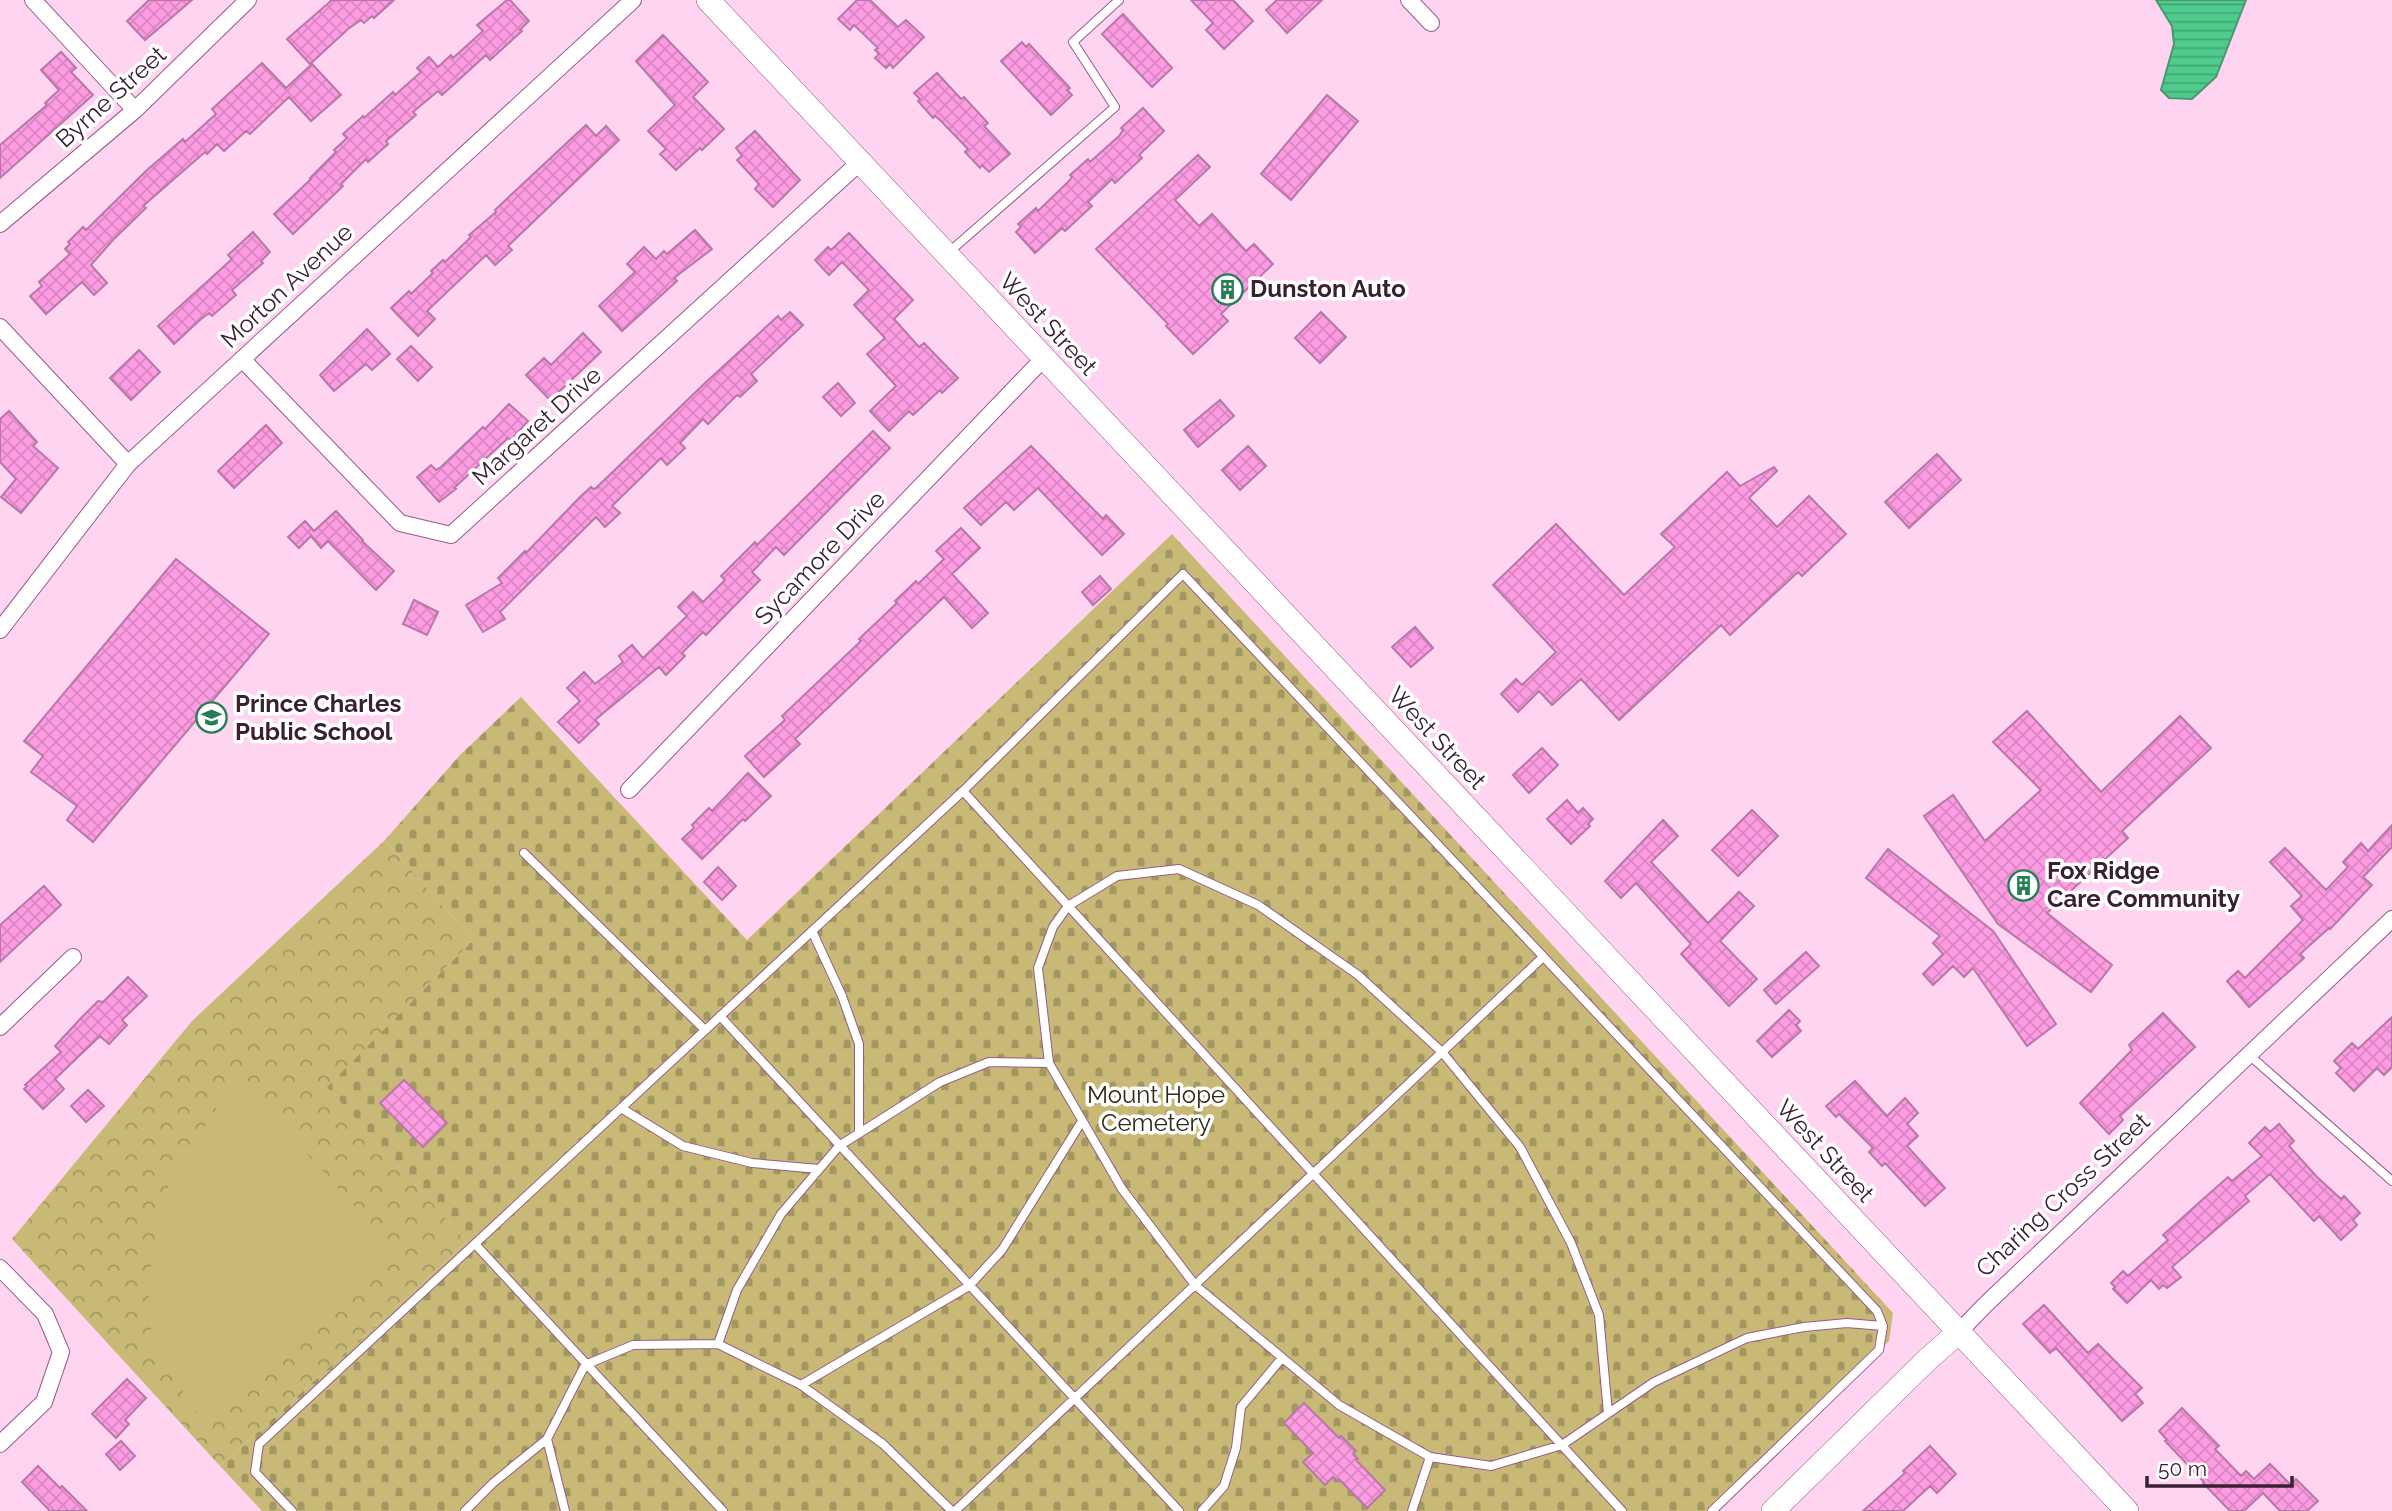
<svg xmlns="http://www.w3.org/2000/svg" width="2392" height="1511" font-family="Raleway,sans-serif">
  <defs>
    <pattern id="cemetery-stones" width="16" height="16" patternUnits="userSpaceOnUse" patternTransform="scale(1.75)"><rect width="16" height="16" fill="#c8ba76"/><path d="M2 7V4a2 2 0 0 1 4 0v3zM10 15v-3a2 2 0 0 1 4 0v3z" fill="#a39761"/></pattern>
    <pattern id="park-crowns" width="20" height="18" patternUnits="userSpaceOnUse" patternTransform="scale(1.75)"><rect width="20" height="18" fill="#c8ba76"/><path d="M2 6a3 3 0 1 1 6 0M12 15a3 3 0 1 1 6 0" fill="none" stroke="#a39761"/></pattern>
    <pattern id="water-rules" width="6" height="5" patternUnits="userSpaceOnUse" patternTransform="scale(1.75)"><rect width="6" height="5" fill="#4fcc8d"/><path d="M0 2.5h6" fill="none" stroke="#43a574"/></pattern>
    <pattern id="building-cross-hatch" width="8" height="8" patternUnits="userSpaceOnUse" patternTransform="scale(1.75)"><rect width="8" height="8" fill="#fe9ce3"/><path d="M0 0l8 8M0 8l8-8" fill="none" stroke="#da86c3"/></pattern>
  </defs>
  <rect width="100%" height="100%" fill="#fed4f1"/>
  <path fill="url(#cemetery-stones)" d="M 1172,534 L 1893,1313 L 1889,1341 L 1716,1511 L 262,1511 L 220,1466 L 467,1242 L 326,1087 L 473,940 L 385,840 L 460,755 L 521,697 L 747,940 Z"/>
  <path fill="url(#park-crowns)" d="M 385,840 L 473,940 L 327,1087 L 467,1242 L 220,1466 L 12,1239 L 192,1021 Z"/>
  <path fill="#c8ba76" d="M 236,1076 L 396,1252 L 206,1426 L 152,1346 L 148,1282 L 166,1191 Z"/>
  <path fill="url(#water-rules)" stroke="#499872" stroke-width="2" d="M 2156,0 L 2246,0 L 2216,77 L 2192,99 L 2169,98 L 2161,90 L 2174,44 L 2172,26 Z"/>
  <path fill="url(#building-cross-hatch)" stroke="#b878a6" stroke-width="2" d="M 149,0 L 192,0 L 145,40 L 127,21 Z
    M 332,0 L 394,0 L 374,18 L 372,16 L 364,23 L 361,20 L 348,29 L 310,64 L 287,39 Z
    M 507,0 L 510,0 L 529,21 L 520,30 L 522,31 L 490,60 L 486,55 L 442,95 L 438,91 L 413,112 L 416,115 L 386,141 L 388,144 L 368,162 L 366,159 L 341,184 L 343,186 L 293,234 L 274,214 L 311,179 L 310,178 L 336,152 L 334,150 L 347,138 L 343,134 L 363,116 L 364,118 L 393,92 L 395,95 L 421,72 L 417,68 L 429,57 L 438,67 L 451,55 L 453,58 L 483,31 L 477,25 Z
    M 857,0 L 870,0 L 898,27 L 906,20 L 924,37 L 893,68 L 890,64 L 886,68 L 875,58 L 879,54 L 875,50 L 878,48 L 854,25 L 850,30 L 838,19 Z
    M 1191,0 L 1233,0 L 1253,21 L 1224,49 L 1206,30 L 1213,23 Z
    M 1277,0 L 1322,0 L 1287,33 L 1266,10 Z
    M 1123,14 L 1172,68 L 1152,87 L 1102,34 Z
    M 663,35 L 708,82 L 693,97 L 724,129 L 702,150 L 700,148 L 676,170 L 660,154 L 666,149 L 648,131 L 675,105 L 636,61 Z
    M 1022,42 L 1026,47 L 1029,44 L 1070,88 L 1067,90 L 1072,95 L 1051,115 L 1001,61 Z
    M 61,52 L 76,68 L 71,72 L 93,95 L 0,178 L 0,145 L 47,105 L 45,103 L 59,90 L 41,70 Z
    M 262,63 L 286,88 L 312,64 L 341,95 L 311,121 L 289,97 L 250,134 L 246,131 L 224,151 L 217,144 L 207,154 L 205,152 L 143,206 L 146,208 L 113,240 L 91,265 L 107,283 L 94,295 L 82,282 L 46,314 L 30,296 L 42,286 L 39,282 L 70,254 L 65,249 L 70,244 L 68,242 L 83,227 L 86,230 L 147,170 L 183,139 L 185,142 L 216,114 L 212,109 Z
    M 937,73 L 961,99 L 964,97 L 988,123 L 984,126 L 1010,154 L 989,172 L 982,165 L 980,168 L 965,152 L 968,149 L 940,120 L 935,116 L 933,118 L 918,101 L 920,99 L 914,93 Z
    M 1327,95 L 1358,121 L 1291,200 L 1261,174 Z
    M 1143,108 L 1164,131 L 1139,155 L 1142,158 L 1115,183 L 1112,179 L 1088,202 L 1092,206 L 1065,231 L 1062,228 L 1035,253 L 1016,232 L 1021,227 L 1018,224 L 1036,208 L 1038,211 L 1068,182 L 1072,177 L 1070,175 L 1088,159 L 1090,162 L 1119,136 L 1123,130 L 1121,128 Z
    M 586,125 L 596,136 L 606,126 L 619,140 L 508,246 L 512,250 L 495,265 L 486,255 L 427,311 L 435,319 L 418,336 L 391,308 L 409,291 L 411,294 L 433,273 L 431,271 L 443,260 L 445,262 L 471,237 L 469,235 L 496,212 L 495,210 L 513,193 Z
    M 755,131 L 800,180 L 773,207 L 755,189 L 759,184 L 737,160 L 742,156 L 736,148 Z
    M 1198,155 L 1210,167 L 1175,200 L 1199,226 L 1212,214 L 1246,251 L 1254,244 L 1273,264 L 1221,314 L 1228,321 L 1193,354 L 1166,326 L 1168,324 L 1096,249 Z
    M 695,230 L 712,249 L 674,278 L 677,281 L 622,331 L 599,306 L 635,272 L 627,264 L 644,247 L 656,259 L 664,251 L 667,254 Z
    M 253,232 L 270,252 L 261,261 L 263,263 L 232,290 L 236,295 L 212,316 L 209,313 L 201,319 L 174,344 L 158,326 L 232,259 L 228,255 Z
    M 849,233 L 913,300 L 894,319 L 919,347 L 924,343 L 958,378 L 942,393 L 940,390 L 913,415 L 909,411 L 889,431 L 870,411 L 896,386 L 867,354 L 885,338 L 854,305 L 869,290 L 842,262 L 829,275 L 815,260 L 828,247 L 831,250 Z
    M 790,312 L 803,325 L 751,374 L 757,381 L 740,397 L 737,395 L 708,424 L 703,419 L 680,443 L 685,448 L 667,465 L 661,458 L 612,506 L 620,513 L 605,527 L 596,517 L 500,612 L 505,619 L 483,632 L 466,605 L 502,583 L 498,578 L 525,551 L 526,553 L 579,498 L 591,487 L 593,489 L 596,488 L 705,383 L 778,316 L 781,320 Z
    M 1321,312 L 1346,337 L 1320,363 L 1295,338 Z
    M 367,329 L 390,354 L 372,370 L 366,364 L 334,391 L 320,375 Z
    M 583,333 L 601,352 L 550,400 L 526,375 L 544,358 L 551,365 Z
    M 411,346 L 432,367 L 418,381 L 397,359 Z
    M 139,350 L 160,372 L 131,400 L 110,378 Z
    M 838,383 L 855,403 L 841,416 L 823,397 Z
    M 1220,400 L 1234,416 L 1198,447 L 1184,430 Z
    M 509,404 L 528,421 L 511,440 L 508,438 L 454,488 L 456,489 L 439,502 L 417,477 L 431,465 L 436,470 L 441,467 L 483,427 L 485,429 Z
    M 9,411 L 37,442 L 33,446 L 58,468 L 21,513 L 1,497 L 16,479 L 0,462 L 0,419 Z
    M 266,425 L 282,443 L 234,488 L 218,471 Z
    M 873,431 L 890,448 L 784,555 L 776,547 L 752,572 L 760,580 L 706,635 L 703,632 L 682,653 L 685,656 L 666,675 L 659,667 L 595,720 L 599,724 L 579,743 L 558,722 L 580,701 L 567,688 L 584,672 L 595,684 L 623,662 L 619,656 L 632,645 L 643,658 L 687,616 L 678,607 L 693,592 L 703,602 L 725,580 L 721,576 L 755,542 L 757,545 Z
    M 1031,446 L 1103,519 L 1106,515 L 1124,534 L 1102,555 L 1038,488 L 1014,510 L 1006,502 L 981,525 L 964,508 Z
    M 1248,446 L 1266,466 L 1240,490 L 1222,470 Z
    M 1937,454 L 1961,480 L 1909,528 L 1885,502 Z
    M 1774,467 L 1777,471 L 1749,498 L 1777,527 L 1809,496 L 1846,534 L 1802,576 L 1798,572 L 1730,635 L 1721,625 L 1619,720 L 1581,679 L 1552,705 L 1539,691 L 1518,712 L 1501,694 L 1516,679 L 1522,685 L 1556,652 L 1493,585 L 1556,524 L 1624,595 L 1675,547 L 1661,534 L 1727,472 L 1740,486 Z
    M 336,511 L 363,540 L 362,541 L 394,571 L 376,590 L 328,541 L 321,548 L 311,536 L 299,548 L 288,537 L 305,521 L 314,531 Z
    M 961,528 L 980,548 L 952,574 L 988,613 L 972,628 L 944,597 L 795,739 L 800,744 L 764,777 L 745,756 L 785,720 L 782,716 L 861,641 L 859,639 L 897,603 L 895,601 L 916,581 L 918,584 L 944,559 L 936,551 Z
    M 176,559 L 269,634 L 93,842 L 67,820 L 77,806 L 31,772 L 43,756 L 24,741 Z
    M 1100,576 L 1111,589 L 1093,605 L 1082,592 Z
    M 414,600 L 438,612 L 427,635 L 403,624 Z
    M 1415,627 L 1433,648 L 1411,667 L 1392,647 Z
    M 2027,711 L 2101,792 L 2180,716 L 2211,748 L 2122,831 L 2128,838 L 2047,913 L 2112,965 L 2091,992 L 1998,924 L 1924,816 L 1953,795 L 1985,841 L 2041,790 L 1993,742 Z
    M 1542,748 L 1558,765 L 1529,793 L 1513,775 Z
    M 748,773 L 771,796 L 745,821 L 743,819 L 702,859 L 682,839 L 694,828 L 692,825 L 709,808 L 712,811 Z
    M 1567,800 L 1578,813 L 1583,808 L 1593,819 L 1588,824 L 1590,826 L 1571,844 L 1547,819 Z
    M 1752,810 L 1778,836 L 1738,876 L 1712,850 Z
    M 1663,820 L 1678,836 L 1651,862 L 1708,923 L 1739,892 L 1754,906 L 1720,941 L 1757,979 L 1729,1006 L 1681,954 L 1691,944 L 1636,883 L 1621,898 L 1605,881 Z
    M 2392,825 L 2392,847 L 2363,877 L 2372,885 L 2330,929 L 2329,928 L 2300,954 L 2304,958 L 2249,1007 L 2227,981 L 2238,971 L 2245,978 L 2303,920 L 2291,906 L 2302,896 L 2270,862 L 2285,848 L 2326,890 L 2348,867 L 2343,862 L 2361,843 L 2368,851 Z
    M 1888,849 L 1993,931 L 2056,1024 L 2027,1046 L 1973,968 L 1964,977 L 1953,966 L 1933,985 L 1923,974 L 1943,954 L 1933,943 L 1940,936 L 1866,878 Z
    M 718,867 L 736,886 L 722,900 L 704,882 Z
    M 44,886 L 61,905 L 0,962 L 0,925 Z
    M 1806,952 L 1819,966 L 1776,1004 L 1764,990 Z
    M 128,977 L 147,996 L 122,1020 L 127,1025 L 109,1044 L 100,1036 L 55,1079 L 64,1089 L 43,1109 L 24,1089 L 27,1086 L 25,1085 L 61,1052 L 55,1046 L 82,1017 L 98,1001 L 103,1002 Z
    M 1789,1010 L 1800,1021 L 1796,1025 L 1801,1031 L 1772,1057 L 1757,1041 Z
    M 2163,1013 L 2195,1047 L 2120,1116 L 2123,1120 L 2109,1134 L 2080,1103 L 2132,1050 L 2129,1045 Z
    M 2392,1017 L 2392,1067 L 2384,1075 L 2377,1068 L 2354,1091 L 2336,1073 L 2341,1068 L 2334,1061 L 2352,1043 L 2358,1049 Z
    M 404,1080 L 447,1123 L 423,1147 L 380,1103 Z
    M 1855,1081 L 1887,1116 L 1905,1098 L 1918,1113 L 1907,1124 L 1918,1136 L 1907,1146 L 1945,1188 L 1925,1206 L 1885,1163 L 1882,1166 L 1869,1152 L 1873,1148 L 1839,1114 L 1836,1117 L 1826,1106 Z
    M 88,1090 L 104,1106 L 86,1122 L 71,1106 Z
    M 2279,1124 L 2294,1141 L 2289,1146 L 2317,1177 L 2341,1199 L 2344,1196 L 2360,1213 L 2353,1220 L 2357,1225 L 2341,1240 L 2319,1216 L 2314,1221 L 2270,1174 L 2245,1196 L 2249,1201 L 2172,1267 L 2181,1277 L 2167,1288 L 2163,1285 L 2159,1289 L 2151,1280 L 2127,1303 L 2113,1289 L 2115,1287 L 2111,1283 L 2123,1271 L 2128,1276 L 2168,1240 L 2163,1235 L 2202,1200 L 2228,1177 L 2232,1181 L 2262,1156 L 2249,1143 L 2265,1127 L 2270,1132 Z
    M 2044,1305 L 2088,1353 L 2098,1344 L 2142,1388 L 2135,1394 L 2143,1403 L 2122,1421 L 2056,1348 L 2050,1353 L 2023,1324 Z
    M 127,1379 L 146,1398 L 125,1420 L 129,1424 L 116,1438 L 92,1414 Z
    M 1304,1403 L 1339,1438 L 1341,1436 L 1356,1451 L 1353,1454 L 1358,1459 L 1356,1460 L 1385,1490 L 1367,1508 L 1339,1479 L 1337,1481 L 1333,1477 L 1325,1485 L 1303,1462 L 1313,1453 L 1284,1423 Z
    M 2182,1408 L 2219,1446 L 2215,1449 L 2241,1476 L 2246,1471 L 2254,1479 L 2270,1464 L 2291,1485 L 2296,1479 L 2318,1501 L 2307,1511 L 2280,1511 L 2263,1493 L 2244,1511 L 2230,1511 L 2203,1483 L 2204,1482 L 2165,1441 L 2167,1440 L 2159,1431 Z
    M 121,1441 L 135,1456 L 120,1470 L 106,1454 Z
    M 1930,1446 L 1956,1474 L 1937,1493 L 1930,1486 L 1903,1511 L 1863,1511 L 1905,1473 L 1903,1471 Z
    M 38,1466 L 60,1488 L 62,1486 L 87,1511 L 50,1511 L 22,1482 Z"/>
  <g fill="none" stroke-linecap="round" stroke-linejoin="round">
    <defs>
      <path id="service" d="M 948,253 L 1115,107 L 1073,42 L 1119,0
        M 963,791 L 1622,1511
        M 524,853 L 705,1030
        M 812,931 L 842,996 L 859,1044 L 859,1133
        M 720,1016 L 1179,1511
        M 2248,1054 L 2392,1181
        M 621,1108 L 683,1146 L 752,1163 L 819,1169
        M 475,1244 L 723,1511
        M 718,1344 L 737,1290 L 781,1214 L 839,1146 L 940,1082 L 989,1062 L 1049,1063
        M 801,1385 L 969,1286 L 1002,1250 L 1082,1121
        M 1608,1413 L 1599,1315 L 1571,1243 L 1520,1147 L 1442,1052 L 1358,975 L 1258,905 L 1179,869 L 1117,876 L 1068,906 L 1053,927 L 1038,968 L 1049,1063 L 1122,1189 L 1195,1285 L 1339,1405 L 1430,1457 L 1491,1466 L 1562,1445 L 1654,1382 L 1747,1338 L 1804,1327 L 1847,1323 L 1883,1326
        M 292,1511 L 255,1472 L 259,1444 L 963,791 L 1183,574 L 1877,1311 L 1883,1326 L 1879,1350 L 1712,1511
        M 465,1511 L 493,1483 L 547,1439
        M 565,1511 L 547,1439 L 585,1365 L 633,1345 L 718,1344 L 801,1385 L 883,1444 L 952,1511
        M 955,1511 L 1543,957
        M 1202,1511 L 1224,1486 L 1236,1448 L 1241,1407 L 1282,1358
        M 1412,1511 L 1430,1457"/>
      <path id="minor" d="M 33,0 L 135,110
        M 1409,0 L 1431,23
        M 0,224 L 135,110 L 248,0
        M 0,327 L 128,464
        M 242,359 L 400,523 L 451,535 L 860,162
        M 0,630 L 128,464 L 633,0
        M 629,790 L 1044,358
        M 0,1027 L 73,957
        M 0,1268 L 45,1314 L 61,1352 L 44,1402 L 0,1444
        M 1959,1332 L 1984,1306 L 2392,919"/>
      <path id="secondary" d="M 708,0 L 2127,1511
        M 1773,1511 L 1928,1359 L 1959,1332"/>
    </defs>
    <use href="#service" stroke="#985b87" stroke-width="10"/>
    <use href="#minor" stroke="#985b87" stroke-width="18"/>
    <use href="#secondary" stroke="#985b87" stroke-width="24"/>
    <use href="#service" stroke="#fff" stroke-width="8"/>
    <use href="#minor" stroke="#fff" stroke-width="16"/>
    <use href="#secondary" stroke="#fff" stroke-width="23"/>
  </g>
  <defs>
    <symbol id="building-ring" viewBox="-11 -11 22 22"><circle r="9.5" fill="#fff" stroke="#267f54" stroke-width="1.5"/><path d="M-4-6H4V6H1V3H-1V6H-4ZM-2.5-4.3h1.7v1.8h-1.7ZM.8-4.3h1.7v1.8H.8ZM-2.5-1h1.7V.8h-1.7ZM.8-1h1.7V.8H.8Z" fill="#267f54"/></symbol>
    <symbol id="school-ring" viewBox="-11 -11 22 22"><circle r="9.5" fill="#fff" stroke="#267f54" stroke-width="1.5"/><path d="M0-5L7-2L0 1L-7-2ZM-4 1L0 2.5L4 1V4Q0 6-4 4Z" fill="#267f54"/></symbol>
  </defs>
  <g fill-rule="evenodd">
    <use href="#building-ring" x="1210" y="272" width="35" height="35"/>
    <use href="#school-ring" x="194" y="700" width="35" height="35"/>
    <use href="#building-ring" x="2006" y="868" width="35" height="35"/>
  </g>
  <g text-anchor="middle" stroke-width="7" stroke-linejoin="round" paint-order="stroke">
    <g font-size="24" fill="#3a2033" stroke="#fff">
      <text transform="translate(111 97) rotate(-42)" y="8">Byrne Street</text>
      <text transform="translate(287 286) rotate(-43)" y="8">Morton Avenue</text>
      <text transform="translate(1048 324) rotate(47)" y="8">West Street</text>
      <text transform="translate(537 426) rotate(-42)" y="8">Margaret Drive</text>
      <text transform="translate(820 558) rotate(-46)" y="8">Sycamore Drive</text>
      <text transform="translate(1437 738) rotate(47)" y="8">West Street</text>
      <text transform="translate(1825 1151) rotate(47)" y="8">West Street</text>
      <text transform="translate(2063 1195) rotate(-43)" y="8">Charing Cross Street</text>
    </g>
    <g font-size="24" font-weight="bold" fill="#3a2033" stroke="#fff" text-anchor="start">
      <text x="1250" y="297">Dunston Auto</text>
      <text x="235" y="712">Prince Charles<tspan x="235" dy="28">Public School</tspan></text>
      <text x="2047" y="879">Fox Ridge<tspan x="2047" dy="28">Care Community</tspan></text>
    </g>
    <g font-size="24" fill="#2e2a15" stroke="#fff">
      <text x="1156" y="1103">Mount Hope<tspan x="1156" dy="28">Cemetery</tspan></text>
    </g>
  </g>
  <path d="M2147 1476v10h145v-10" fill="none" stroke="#3a2033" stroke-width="3.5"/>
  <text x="2158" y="1476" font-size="21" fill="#3a2033" stroke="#ffffff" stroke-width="5" paint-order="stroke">50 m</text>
</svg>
